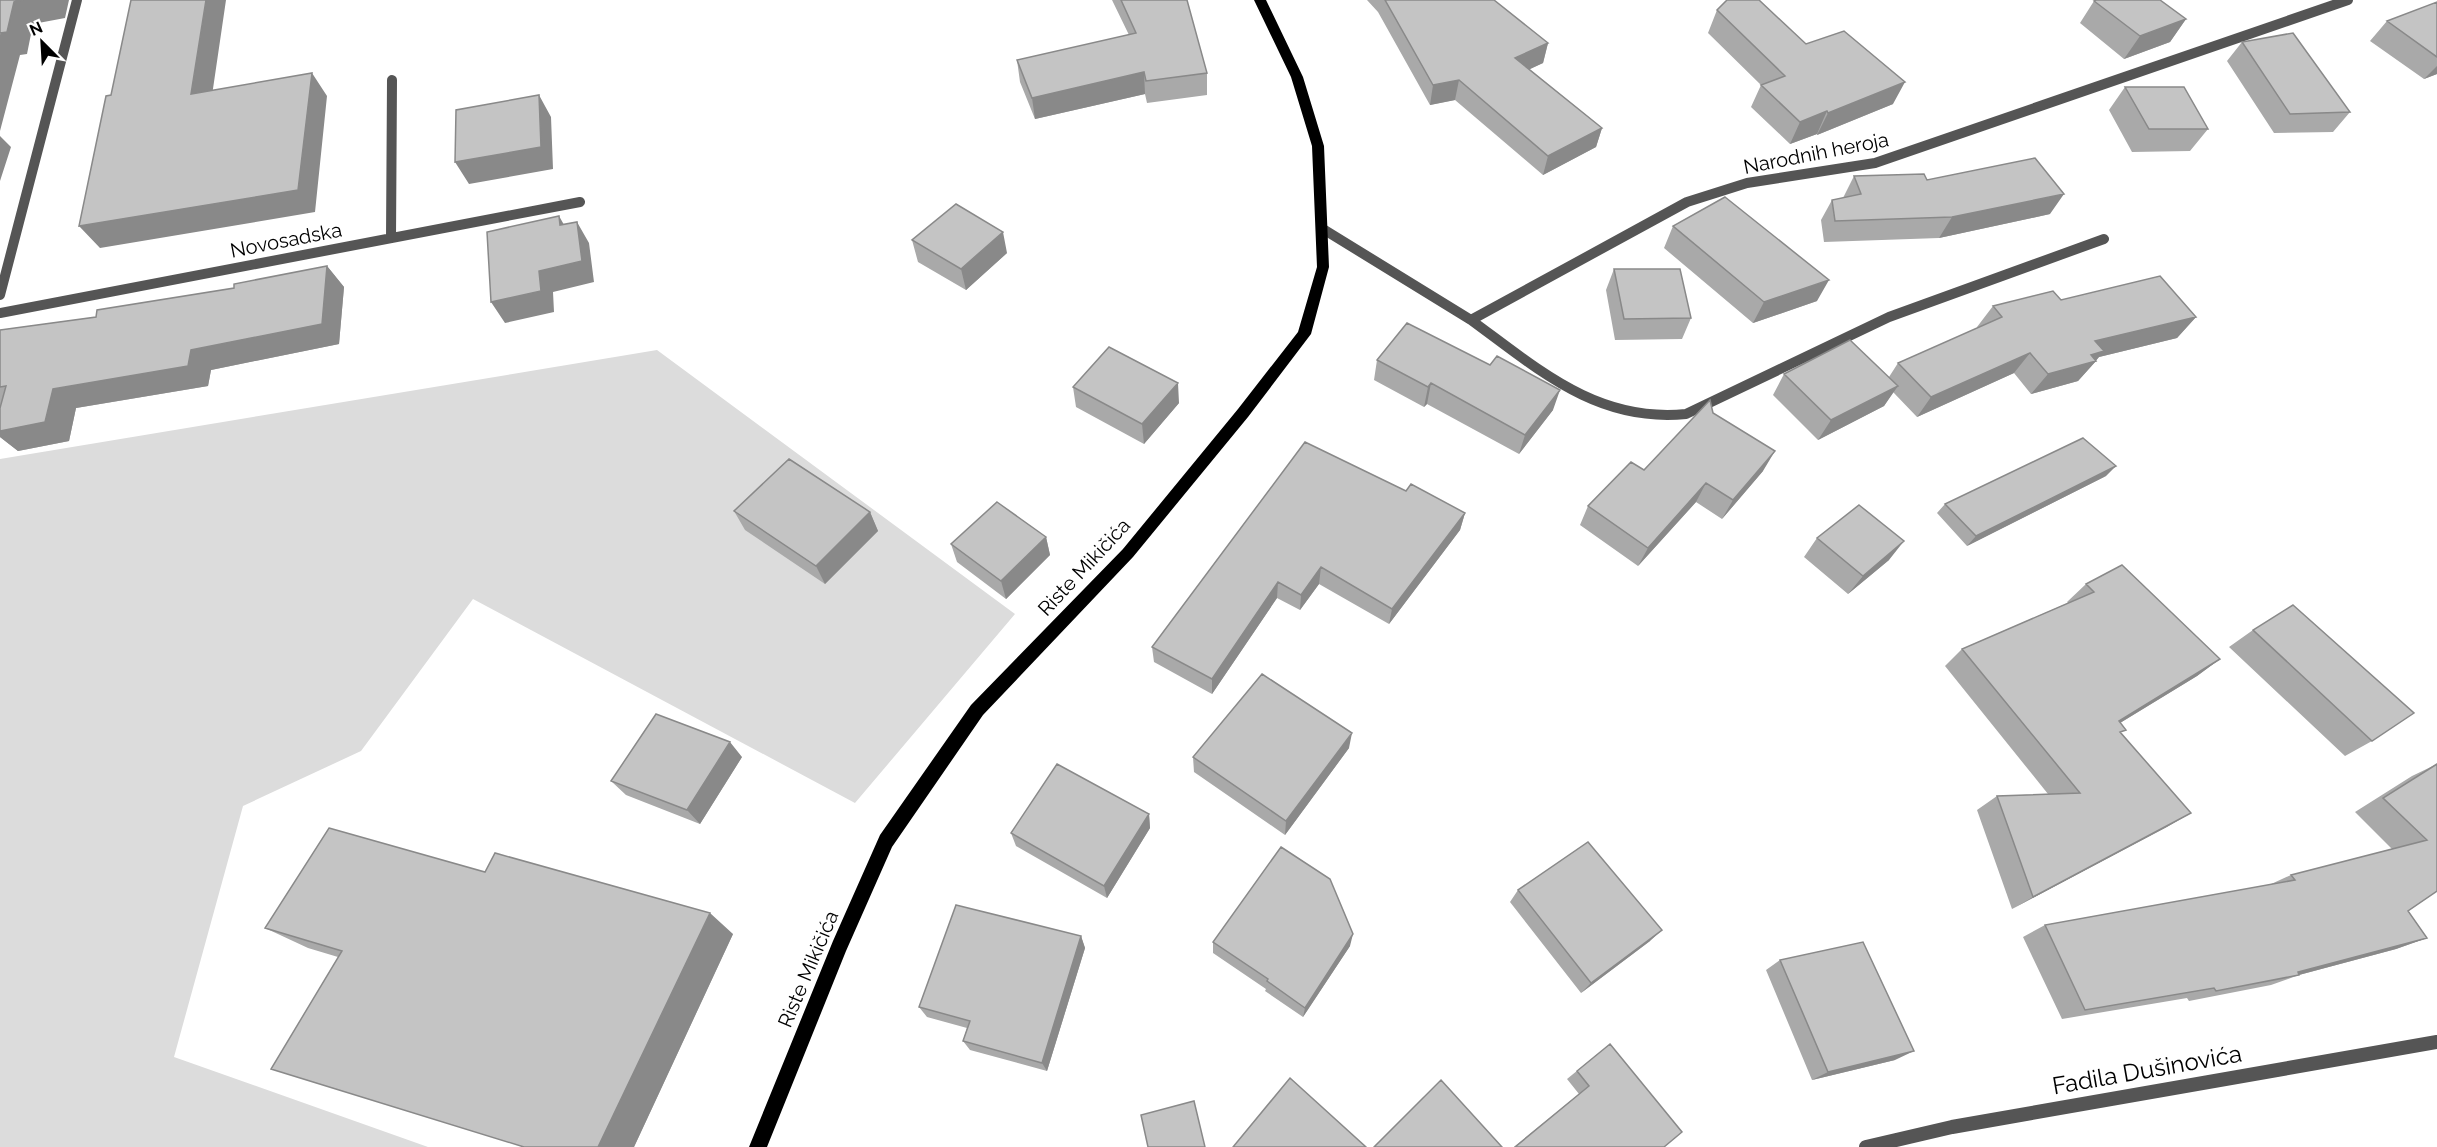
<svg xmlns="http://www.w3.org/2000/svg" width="2437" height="1147" font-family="Raleway,sans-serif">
  <rect width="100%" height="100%" fill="#fff"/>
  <path fill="#dcdcdc" d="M 657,350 L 1015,614 L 855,803 L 473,599 L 361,751 L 243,806 L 174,1057 L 428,1147 L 0,1147 L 0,459 Z"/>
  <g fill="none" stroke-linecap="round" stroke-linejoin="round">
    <path stroke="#555" stroke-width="10" d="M 1323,229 L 1471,320 L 1687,202 L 1747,183 L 1875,163 L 2348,0
      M 391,238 L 392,80
      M 0,295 L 77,0
      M 0,313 L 580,202
      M 1471,320 C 1538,369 1597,423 1686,414 L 1889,317 L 2104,239"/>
    <path stroke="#555" stroke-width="14" d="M 1866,1147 L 1952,1127 L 2437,1042"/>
    <path fill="#000" fill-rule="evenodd" d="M 1254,0 L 1266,0 L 1303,77 L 1324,146 L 1329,267 L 1311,334 L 1248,417 L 1133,557 L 983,715 L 892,847 L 846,951 L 767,1147 L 749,1147 L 833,941 L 880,835 L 971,705 L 1123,549 L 1238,409 L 1298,332 L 1317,267 L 1312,146 L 1291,77 Z"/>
  </g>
  <path fill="#a9a9a9" d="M 1112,0 L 1187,0 L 1207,73 L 1207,95 L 1147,103 L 1145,94 L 1035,119 L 1020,82 L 1017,60 L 1129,35 Z
    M 1367,0 L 1494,0 L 1548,43 L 1543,63 L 1529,69 L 1602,128 L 1596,147 L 1543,175 L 1455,100 L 1430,105 L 1378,12 Z
    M 2094,1 L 2186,19 L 2170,42 L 2124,59 L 2080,23 Z
    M 2437,2 L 2437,74 L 2424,79 L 2370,41 L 2387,21 Z
    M 1717,10 L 1806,44 L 1893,104 L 1817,135 L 1817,134 L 1790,144 L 1751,107 L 1761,85 L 1708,33 Z
    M 2242,42 L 2350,112 L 2333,132 L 2274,133 L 2227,61 Z
    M 2125,87 L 2208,129 L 2190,151 L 2132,152 L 2109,110 Z
    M 1854,176 L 1927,180 L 2050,214 L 1939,238 L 1824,242 L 1821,220 L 1832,200 L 1843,198 Z
    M 1673,226 L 1817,301 L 1753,323 L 1664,248 Z
    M 912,240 L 1007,253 L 966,290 L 918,262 Z
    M 327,266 L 344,287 L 339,344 L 211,370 L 208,386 L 76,408 L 69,441 L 18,451 L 0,437 L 0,330 L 96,317 L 234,288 Z
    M 1614,269 L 1691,318 L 1682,339 L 1615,340 L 1606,290 Z
    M 2061,300 L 2196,317 L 2177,338 L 2099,357 L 2096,360 L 2096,361 L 2078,381 L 2031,394 L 2014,373 L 1917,417 L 1893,392 L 1884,406 L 1818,440 L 1773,395 L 1784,374 L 1889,377 L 1898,363 L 1978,328 L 1977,327 L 1993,306 Z
    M 1377,360 L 1553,410 L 1519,454 L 1427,404 L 1424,407 L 1374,380 Z
    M 1073,387 L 1179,403 L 1144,444 L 1076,407 Z
    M 1713,413 L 1763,471 L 1722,519 L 1696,502 L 1638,566 L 1580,525 L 1588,506 L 1644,470 Z
    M 2106,476 L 1967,546 L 1937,513 L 1945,504 Z
    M 1406,491 L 1465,513 L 1460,530 L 1389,624 L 1319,584 L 1300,610 L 1277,598 L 1212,694 L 1154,662 L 1152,647 Z
    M 734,511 L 870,512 L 878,531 L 825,584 L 745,530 Z
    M 1046,537 L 1050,555 L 1006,599 L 957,562 L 951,544 Z
    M 1817,538 L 1889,560 L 1848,594 L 1804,557 Z
    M 2086,584 L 2220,659 L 2197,676 L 2120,723 L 2120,733 L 2191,813 L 2012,909 L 1977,810 L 1997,796 L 2048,794 L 1945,666 L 1962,649 L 2068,603 L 2067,602 Z
    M 2253,630 L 2372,741 L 2345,756 L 2229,647 Z
    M 1349,748 L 1285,835 L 1194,772 L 1193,757 Z
    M 742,757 L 700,824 L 626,795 L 611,781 Z
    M 2437,764 L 2437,891 L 2408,911 L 2427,938 L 2396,949 L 2299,975 L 2271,985 L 2189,1001 L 2187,998 L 2062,1019 L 2023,937 L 2045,925 L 2269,885 L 2291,875 L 2392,849 L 2355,812 L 2412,776 Z
    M 1149,814 L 1150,828 L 1107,898 L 1016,846 L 1011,833 Z
    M 485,872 L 733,934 L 634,1147 L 523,1147 L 338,957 L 308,948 L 265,928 Z
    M 1518,890 L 1650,941 L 1581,993 L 1510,902 Z
    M 1081,936 L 1085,948 L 1047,1071 L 970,1050 L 963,1041 L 967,1028 L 927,1017 L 919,1007 Z
    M 1213,942 L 1350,946 L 1303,1017 L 1265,991 L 1266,989 L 1213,953 Z
    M 1780,960 L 1895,1060 L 1812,1080 L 1766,970 Z
    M 1610,1044 L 1664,1147 L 1514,1147 L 1579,1094 L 1567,1079 Z"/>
  <path fill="#898989" d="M 23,0 L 69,0 L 65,18 L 33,24 L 27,54 L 20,55 L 0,131 L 0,35 L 14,2 Z
    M 206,0 L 226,0 L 209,116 L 191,94 Z
    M 2186,19 L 2170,42 L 2124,59 L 2140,36 Z
    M 1548,43 L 1543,63 L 1511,78 L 1515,58 Z
    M 2437,66 L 2437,74 L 2424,79 Z
    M 1144,72 L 1145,94 L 1035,119 L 1032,98 Z
    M 312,73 L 327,96 L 315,212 L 100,248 L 79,226 Z
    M 1459,80 L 1455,100 L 1430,105 L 1433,85 Z
    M 1905,82 L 1893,104 L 1817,135 L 1828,113 Z
    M 539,95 L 551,117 L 553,169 L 469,184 L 455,162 Z
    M 1827,111 L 1817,134 L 1790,144 L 1800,122 Z
    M 1602,128 L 1596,147 L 1543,175 L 1548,156 Z
    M 0,136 L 11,147 L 0,181 Z
    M 2064,194 L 2050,214 L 1939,238 L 1952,217 Z
    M 559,216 L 571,237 L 560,225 Z
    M 577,222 L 589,243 L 594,282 L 553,292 L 554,312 L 505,323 L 491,302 L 539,271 Z
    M 1003,232 L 1007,253 L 966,290 L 961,269 Z
    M 327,266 L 344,287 L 339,344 L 211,370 L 208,386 L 76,408 L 69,441 L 18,451 L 0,437 L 0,431 L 53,389 L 191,350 Z
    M 1829,280 L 1817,301 L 1753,323 L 1764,302 Z
    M 2196,317 L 2177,338 L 2099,357 L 2095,362 L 2096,361 L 2078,381 L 2031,394 L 2048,374 L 2095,341 Z
    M 2030,353 L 2014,373 L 1917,417 L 1931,397 Z
    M 1178,383 L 1179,403 L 1144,444 L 1142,424 Z
    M 1431,383 L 1427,404 L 1424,407 L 1428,387 Z
    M 1898,386 L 1884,406 L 1818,440 L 1831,420 Z
    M 1560,390 L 1553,410 L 1519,454 L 1525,435 Z
    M 1775,451 L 1763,471 L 1722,519 L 1733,500 Z
    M 2116,466 L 2106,476 L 1967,546 L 1976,536 Z
    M 1706,483 L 1696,502 L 1638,566 L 1648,548 Z
    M 870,512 L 878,531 L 825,584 L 816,566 Z
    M 1465,513 L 1460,530 L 1389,624 L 1392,609 Z
    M 1046,537 L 1050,555 L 1006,599 L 1001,581 Z
    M 1904,541 L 1889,560 L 1848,594 L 1863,576 Z
    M 1321,567 L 1319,584 L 1300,610 L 1301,595 Z
    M 1278,582 L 1277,598 L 1212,694 L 1212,679 Z
    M 2220,659 L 2197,676 L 2097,737 L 2119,721 Z
    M 1352,733 L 1349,748 L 1285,835 L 1286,821 Z
    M 730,742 L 742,757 L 700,824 L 687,810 Z
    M 2191,813 L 2167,827 L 2012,909 L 2033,897 Z
    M 1149,814 L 1150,828 L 1107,898 L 1104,886 Z
    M 710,913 L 733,934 L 634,1147 L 598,1147 Z
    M 1662,930 L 1650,941 L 1581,993 L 1591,983 Z
    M 1353,934 L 1350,946 L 1303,1017 L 1305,1008 Z
    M 1081,936 L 1085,948 L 1047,1071 L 1042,1063 Z
    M 2427,938 L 2396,949 L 2295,976 L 2298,972 Z
    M 1914,1051 L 1895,1060 L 1812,1080 L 1828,1072 Z"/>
  <path fill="#c4c4c4" stroke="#898989" stroke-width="1.5" d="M 0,0 L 23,0 L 14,2 L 7,32 L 0,33 L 0,35 Z
    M 131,0 L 206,0 L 191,94 L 312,73 L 298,190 L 79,226 L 106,96 L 111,95 Z
    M 1121,0 L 1187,0 L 1207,73 L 1146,81 L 1144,72 L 1032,98 L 1017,60 L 1136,33 Z
    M 1385,0 L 1494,0 L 1548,43 L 1515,58 L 1602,128 L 1548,156 L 1459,80 L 1433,85 Z
    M 1727,0 L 1759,0 L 1806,44 L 1844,31 L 1905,82 L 1828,113 L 1827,111 L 1800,122 L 1761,85 L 1785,76 L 1717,10 Z
    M 2096,0 L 2160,0 L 2186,19 L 2140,36 L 2094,1 Z
    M 2437,2 L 2437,57 L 2387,21 Z
    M 2293,33 L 2350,112 L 2290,114 L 2242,42 Z
    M 2125,87 L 2184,87 L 2208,129 L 2149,129 Z
    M 539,95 L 541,147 L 455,162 L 456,110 Z
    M 2035,158 L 2064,194 L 1952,217 L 1835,221 L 1832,200 L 1861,194 L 1854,176 L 1924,174 L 1927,180 Z
    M 1725,197 L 1829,280 L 1764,302 L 1673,226 Z
    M 956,204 L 1003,232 L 961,269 L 912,240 Z
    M 559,216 L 560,225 L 577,222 L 582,261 L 539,271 L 541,291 L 491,302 L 487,232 Z
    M 327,266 L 322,324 L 191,350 L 188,366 L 53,389 L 45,422 L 0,431 L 0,408 L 6,386 L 0,387 L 0,330 L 96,317 L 97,310 L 234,288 L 234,284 Z
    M 1614,269 L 1680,269 L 1691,318 L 1624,319 Z
    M 2160,276 L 2196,317 L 2095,341 L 2104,351 L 2091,355 L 2096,361 L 2048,374 L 2030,353 L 1931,397 L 1898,363 L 2002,317 L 1993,306 L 2053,291 L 2061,300 Z
    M 1407,323 L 1490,365 L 1497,356 L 1560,390 L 1525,435 L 1431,383 L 1428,387 L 1377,360 Z
    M 1850,340 L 1898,386 L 1831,420 L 1784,374 Z
    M 1109,347 L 1178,383 L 1142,424 L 1073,387 Z
    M 1710,400 L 1713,413 L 1775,451 L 1733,500 L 1706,483 L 1648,548 L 1588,506 L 1631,462 L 1644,470 Z
    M 2083,438 L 2116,466 L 1976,536 L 1945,504 Z
    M 1305,442 L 1406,491 L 1411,484 L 1465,513 L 1392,609 L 1321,567 L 1301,595 L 1278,582 L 1212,679 L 1152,647 Z
    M 789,459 L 870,512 L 816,566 L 734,511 Z
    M 997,502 L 1046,537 L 1001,581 L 951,544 Z
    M 1859,505 L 1904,541 L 1863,576 L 1817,538 Z
    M 2122,565 L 2220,659 L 2119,721 L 2126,730 L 2120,732 L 2191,813 L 2033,897 L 1997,796 L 2080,793 L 1962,649 L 2094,592 L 2086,584 Z
    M 2293,605 L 2414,713 L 2372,741 L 2253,630 Z
    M 1262,674 L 1352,733 L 1286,821 L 1193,757 Z
    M 656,714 L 730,742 L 687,810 L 611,781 Z
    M 1057,764 L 1149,814 L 1104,886 L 1011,833 Z
    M 2437,764 L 2437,891 L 2408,911 L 2427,938 L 2298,972 L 2299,975 L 2216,991 L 2214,988 L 2085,1010 L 2045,925 L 2295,880 L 2291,875 L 2427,840 L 2383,798 Z
    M 329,828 L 485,872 L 495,853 L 710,913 L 598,1147 L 524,1147 L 271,1069 L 342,951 L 265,928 Z
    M 1588,842 L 1662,930 L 1591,983 L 1518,890 Z
    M 1281,847 L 1330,879 L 1353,934 L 1305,1008 L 1267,981 L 1268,979 L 1213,942 Z
    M 956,905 L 1081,936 L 1042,1063 L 963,1041 L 970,1021 L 919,1007 Z
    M 1863,942 L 1914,1051 L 1828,1072 L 1780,960 Z
    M 1610,1044 L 1682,1132 L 1664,1147 L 1515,1147 L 1589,1086 L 1577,1071 Z
    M 1290,1078 L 1366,1147 L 1233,1147 Z
    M 1441,1080 L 1502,1147 L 1374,1147 Z
    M 1194,1101 L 1205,1147 L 1148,1147 L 1141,1115 Z"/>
  <g text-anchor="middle" stroke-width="4.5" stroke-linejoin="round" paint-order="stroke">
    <g font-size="20" fill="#000" stroke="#fff">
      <text transform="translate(1816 153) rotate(-11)" y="7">Narodnih heroja</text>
      <text transform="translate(286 240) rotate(-11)" y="7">Novosadska</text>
      <text transform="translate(1084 567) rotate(-47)" y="7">Riste Mikičića</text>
      <text transform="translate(808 969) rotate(-67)" y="7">Riste Mikičića</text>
    </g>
    <g font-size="24" fill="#000" stroke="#fff">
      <text transform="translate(2147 1070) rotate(-10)" y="8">Fadila Dušinovića</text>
    </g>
  </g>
  <g transform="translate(42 42) rotate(336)" stroke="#ffffff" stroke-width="4.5" paint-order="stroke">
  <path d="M0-4.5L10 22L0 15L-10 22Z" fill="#000000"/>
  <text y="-9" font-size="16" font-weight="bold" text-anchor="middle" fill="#000000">N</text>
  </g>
</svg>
